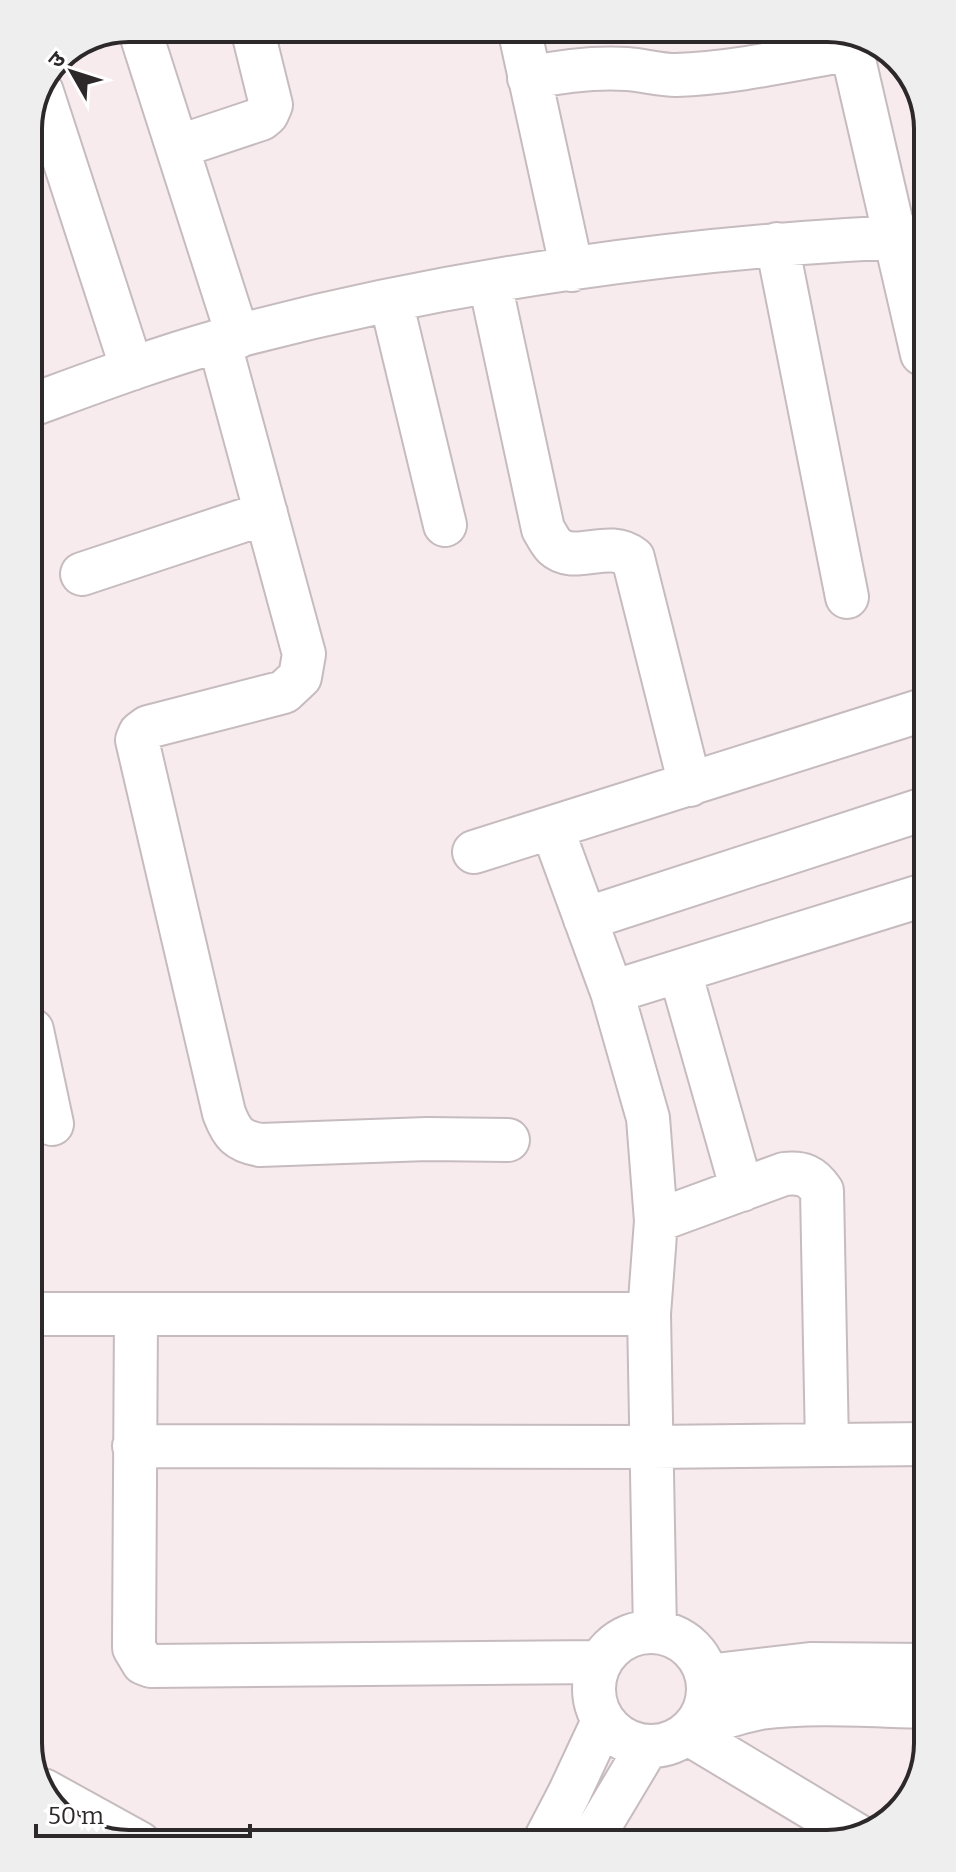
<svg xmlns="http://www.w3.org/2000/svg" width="956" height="1872" font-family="Bitter,'Noto Sans Devanagari',serif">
  <rect width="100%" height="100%" fill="#f7ebee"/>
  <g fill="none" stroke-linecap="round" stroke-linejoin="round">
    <defs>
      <path id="minor" d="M 139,28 L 238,337
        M 519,28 L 572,270
        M 848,34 L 922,354
        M 529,78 C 562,71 593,67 627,69 C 643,70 659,75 676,75 C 735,73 794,59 852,49
        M 42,92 L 132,369
        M 177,147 L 261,119 L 267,114 L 271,105 L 252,28
        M 777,244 L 847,597
        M 490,283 L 543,529 C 546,534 550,542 554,546 C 575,566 608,538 633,558 L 690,785
        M 391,301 L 445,525
        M 219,341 L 304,654 L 300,677 L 284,692 L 148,727 L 140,733 L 137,740 L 224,1113 C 232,1134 238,1141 260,1145 L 427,1139 L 508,1140
        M 29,406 C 92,383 155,359 219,341 C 445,279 688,246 921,236
        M 82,574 L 266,513
        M 552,828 L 612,992 L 648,1118 L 656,1221 L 649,1314 L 655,1632
        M 474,852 L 923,710
        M 585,919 L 924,809
        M 680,972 L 742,1190
        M 612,992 L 924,895
        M 32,1030 L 52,1124
        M 656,1221 L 784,1174 C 803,1172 812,1176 822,1191 L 827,1445
        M 33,1314 L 649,1314
        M 136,1314 L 134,1648 L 143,1663 L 151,1666 L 601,1662
        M 134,1446 L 651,1447 L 927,1444
        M594 1689a57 57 0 1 1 114 0a57 57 0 1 1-114 0Z
        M 707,1676 L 810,1664 L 928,1665
        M 695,1727 C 716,1720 738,1712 760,1708 C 815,1701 873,1706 928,1707
        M 687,1733 L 860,1837
        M 592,1839 L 647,1747
        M 545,1840 L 569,1794 L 603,1721"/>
      <path id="major" d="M 43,1791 L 139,1844"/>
    </defs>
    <use href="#minor" stroke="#c6bbbe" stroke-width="46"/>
    <use href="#major" stroke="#c6bbbe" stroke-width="48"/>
    <use href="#minor" stroke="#fff" stroke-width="42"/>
    <use href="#major" stroke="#fff" stroke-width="44"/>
  </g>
  <path d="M0 0H956V1872H0ZM129 42H827A87 87 0 0 1 914 129V1743A87 87 0 0 1 827 1830H129A87 87 0 0 1 42 1743V129A87 87 0 0 1 129 42Z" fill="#eee" fill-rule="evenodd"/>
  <path fill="none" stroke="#2d292a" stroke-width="4" d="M129 42H827A87 87 0 0 1 914 129V1743A87 87 0 0 1 827 1830H129A87 87 0 0 1 42 1743V129A87 87 0 0 1 129 42Z"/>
  <g transform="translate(72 72) rotate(309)" stroke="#ffffff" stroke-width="6" paint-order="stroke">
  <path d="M0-6L14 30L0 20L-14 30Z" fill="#2d292a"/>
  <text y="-12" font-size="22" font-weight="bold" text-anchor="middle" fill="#2d292a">उ</text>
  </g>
  <path d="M36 1824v12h214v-12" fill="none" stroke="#2d292a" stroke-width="4"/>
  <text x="48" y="1824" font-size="24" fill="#2d292a" stroke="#ffffff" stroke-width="6" paint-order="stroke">50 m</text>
</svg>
